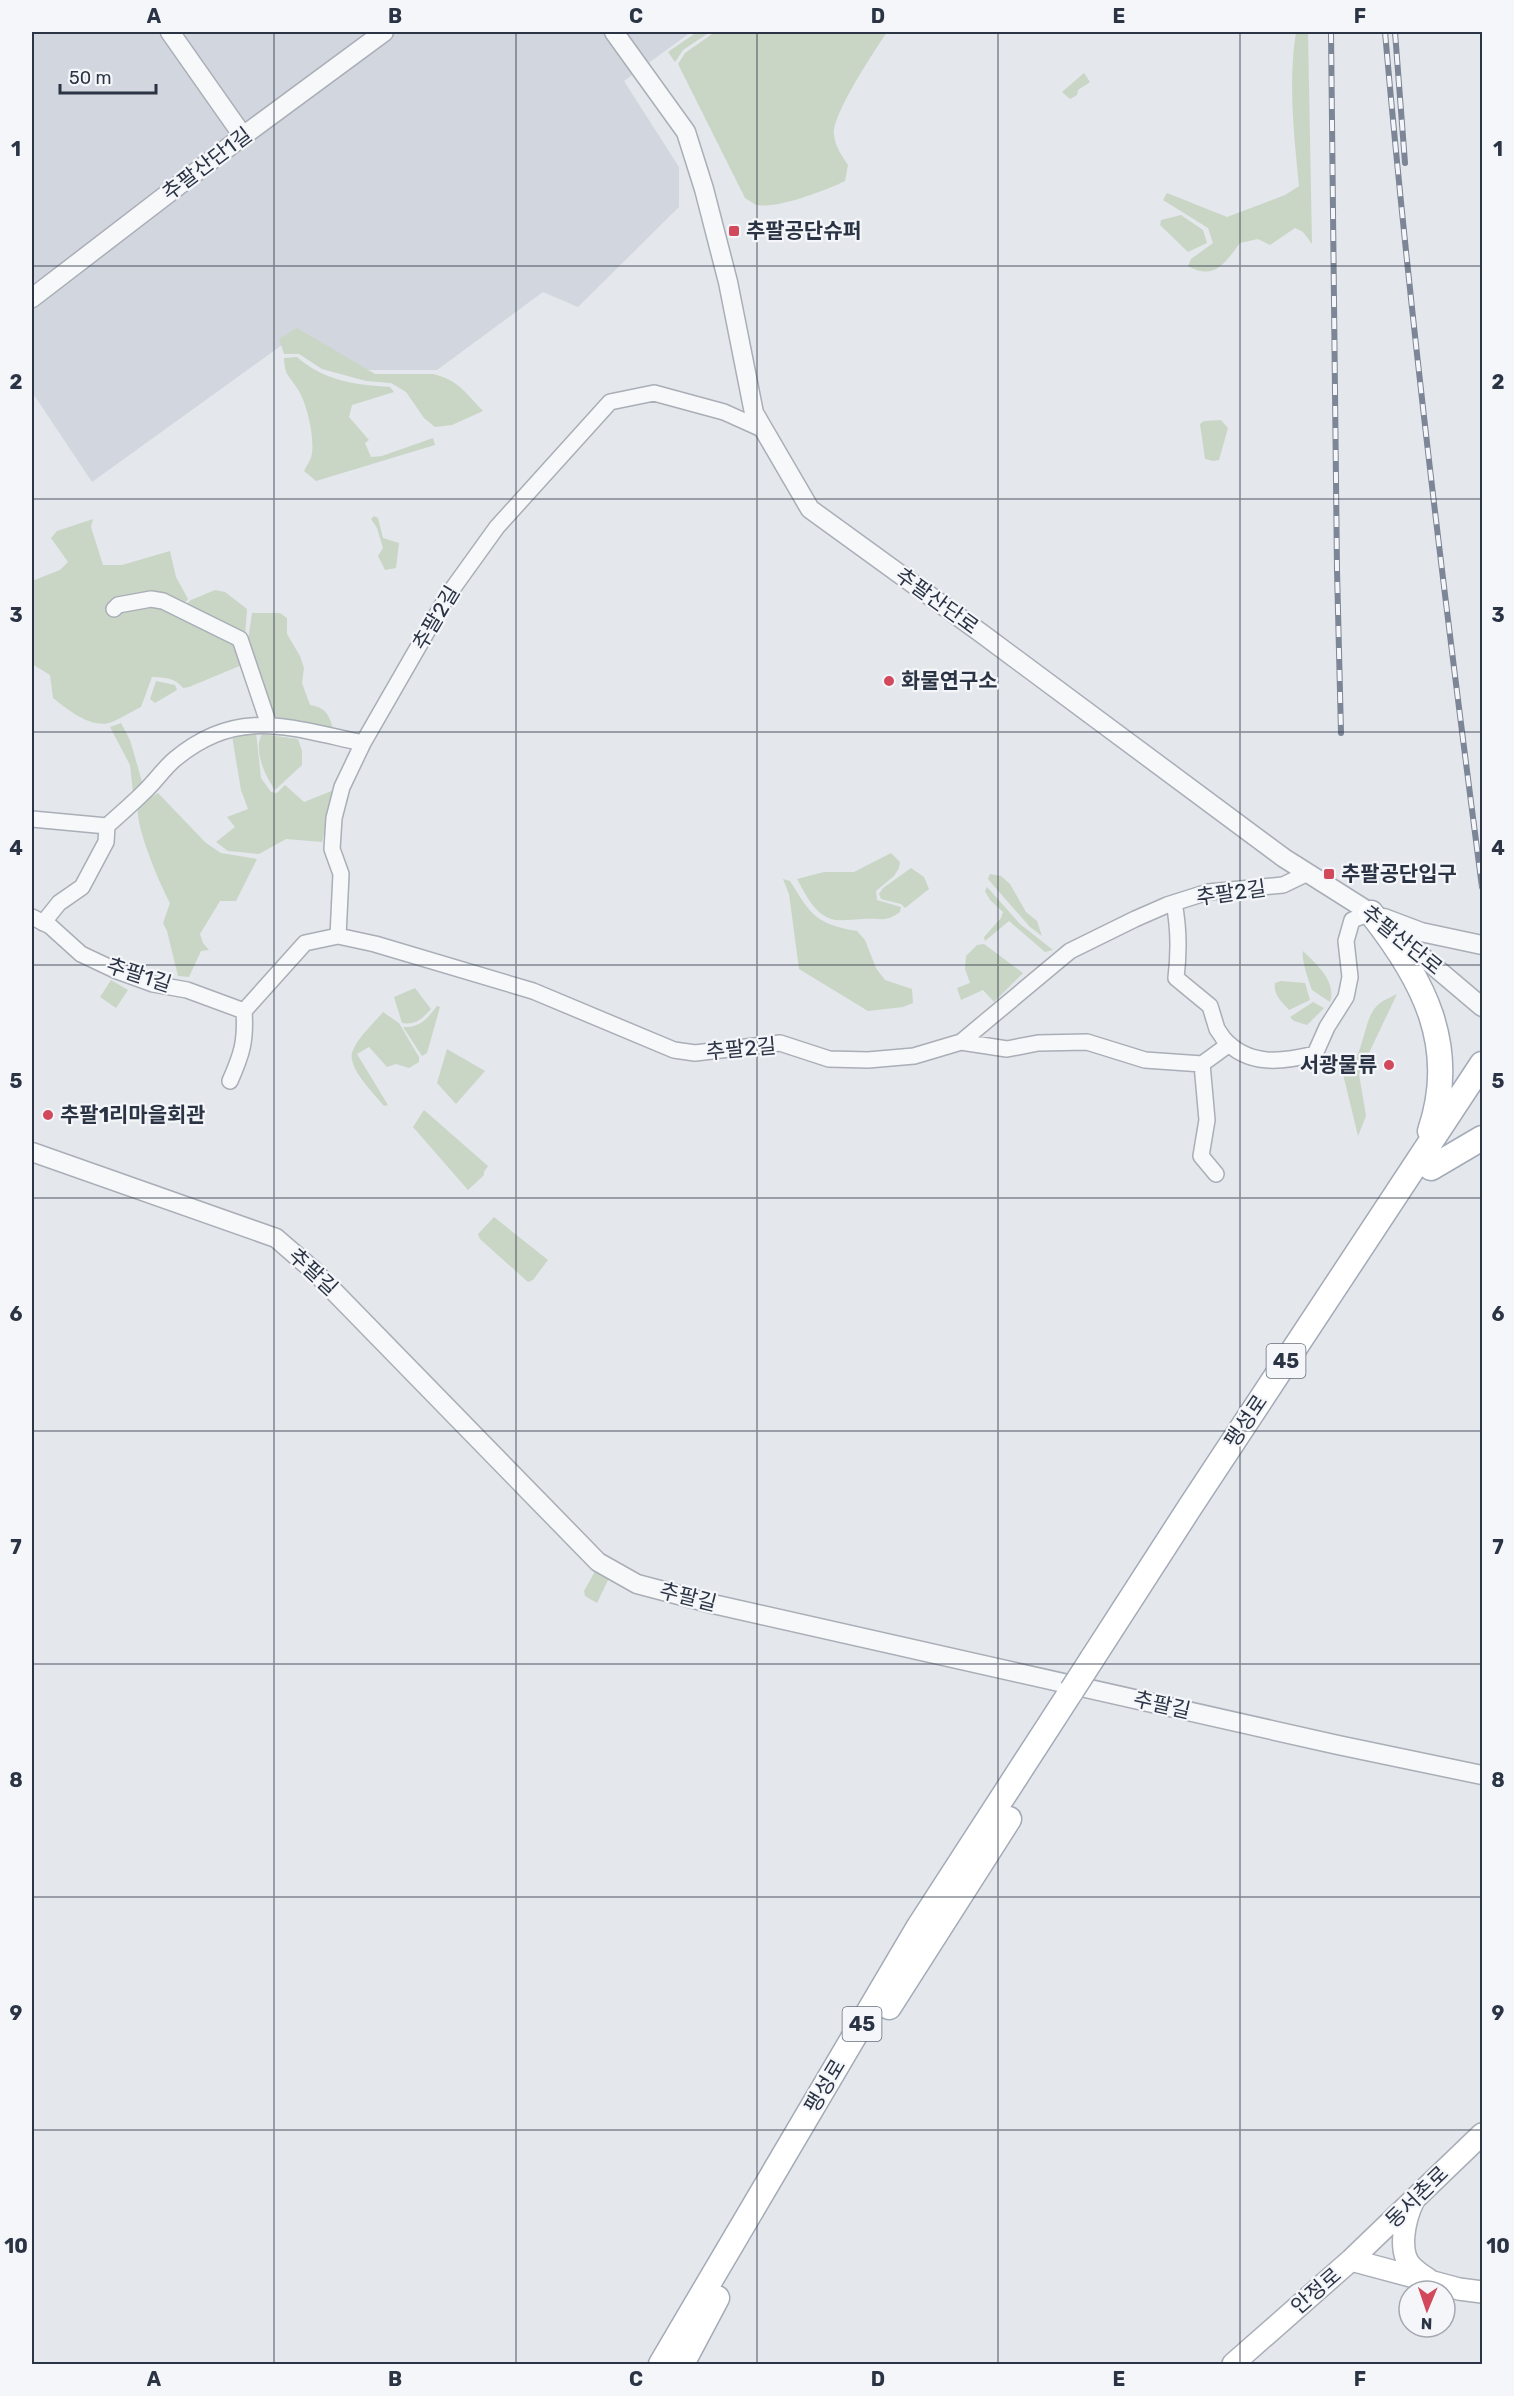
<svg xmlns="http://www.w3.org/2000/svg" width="1514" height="2396" font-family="Rubik,'Noto Sans KR',sans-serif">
  <rect width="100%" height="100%" fill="#e4e7ec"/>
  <path fill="#d2d6de" d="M 32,32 L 691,32 L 624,81 L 679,167 L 679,207 L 578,307 L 543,292 L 437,370 L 365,370 L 296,335 L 92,482 L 32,392 Z"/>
  <path fill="#c9d6c5" d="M 697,32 L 710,32 L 683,50 L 675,62 L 668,52 Z
    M 715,32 L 887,32 C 875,50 831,116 834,135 C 835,146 842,156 848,165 L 845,181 C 827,190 777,209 758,205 C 754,205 749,200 745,198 L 678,64 L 685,53 Z
    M 1296,32 L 1308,32 L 1312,244 L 1303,232 L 1295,228 L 1270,245 L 1258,239 L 1240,243 C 1225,263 1214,281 1188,266 L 1191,259 L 1213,243 L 1208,228 L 1163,200 L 1167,193 L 1227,217 L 1285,195 L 1299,186 C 1294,136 1288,81 1296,32 Z
    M 1084,73 L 1090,82 L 1078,90 L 1077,95 L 1070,99 L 1062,92 Z
    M 1181,215 L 1203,230 L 1207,243 L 1188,252 L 1160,225 L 1161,220 Z
    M 297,328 L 375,374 L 433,374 C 458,380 466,393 483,411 L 452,425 L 435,427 L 424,418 L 406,392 L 391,383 L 366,381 L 322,369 L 299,354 L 284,354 L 279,339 Z
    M 297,357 C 324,381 356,385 390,387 L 394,392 L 352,405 L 349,417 L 369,440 L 365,443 L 371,457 L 382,456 L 433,438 L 435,445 L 316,481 L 304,471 C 306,467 309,462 311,458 C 316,441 307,402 297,388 C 288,374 285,376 284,358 Z
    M 1221,420 L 1228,428 L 1219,460 L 1213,461 L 1205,459 L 1200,424 L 1204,421 Z
    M 374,516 L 378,518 L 383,538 L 399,543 L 396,568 L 385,570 L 378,556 L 383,548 L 377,528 L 371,519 Z
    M 93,519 L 91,527 L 103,565 L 122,565 L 170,551 L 176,577 L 188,599 L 182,606 L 234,643 L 242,665 L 189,687 L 183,688 C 174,677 165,678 152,677 L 141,707 C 132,711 122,718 112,722 C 92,730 67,709 53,698 L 50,675 L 32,664 L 32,581 L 60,570 L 68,562 L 51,538 L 57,531 Z
    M 215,590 L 225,592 L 247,609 L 245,636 L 185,605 L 191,600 Z
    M 252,613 L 280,613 L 287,618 L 287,634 L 300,656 L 304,668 L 302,683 L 310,705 C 326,708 328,713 333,728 L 279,719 L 270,711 L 248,640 Z
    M 156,681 L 175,685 L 177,690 L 155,703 L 150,699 Z
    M 121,723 L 130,740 L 143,785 L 133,792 L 130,765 L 110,727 Z
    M 256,732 L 261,778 L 271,792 L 277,793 L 285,785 L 304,802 L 334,790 L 322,842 L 286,839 L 259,854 L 228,851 L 216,842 L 235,827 L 227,817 L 248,809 L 241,790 L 232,736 Z
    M 262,734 L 298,739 L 302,751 L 302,765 L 275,790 C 265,776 253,750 262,734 Z
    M 158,793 L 206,843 L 221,853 L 257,859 L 236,901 L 220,901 L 200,934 L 203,943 L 209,950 L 201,951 L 189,977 L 178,976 L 167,931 L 163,923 L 170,903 C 160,885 134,824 138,805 Z
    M 891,853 L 900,862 L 899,868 L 894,876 L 876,891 L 877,900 L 901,907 L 900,912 C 885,923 880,918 864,919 C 855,919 845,921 835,920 C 815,916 806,895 797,879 L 824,872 L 854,872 Z
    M 911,868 L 924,877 L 929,889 L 905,908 L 901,904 L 881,899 L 879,894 L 883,888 Z
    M 990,874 L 1001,876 L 1010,884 L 1026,912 L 1037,921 L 1042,936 L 1030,927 L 993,885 L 988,879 Z
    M 783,879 L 790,881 C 811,915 816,924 857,931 L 865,940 L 876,968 L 885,980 L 912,989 L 913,1003 L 903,1007 L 868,1011 L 799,969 L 789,894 Z
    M 987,887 L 1020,924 L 1053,950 L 1045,952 L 1009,921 L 985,941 L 984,937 L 1001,918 L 1003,912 L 990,900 L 985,891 Z
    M 984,944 L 1023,973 L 994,1002 L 983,990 L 961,1000 L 957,988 L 970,983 L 965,969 L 966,956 L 977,945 Z
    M 1303,951 C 1316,964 1337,981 1330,1002 L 1312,990 C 1309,982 1301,959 1303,951 Z
    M 111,980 L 128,990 L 116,1008 L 100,997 Z
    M 1281,981 L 1305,983 L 1310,1000 L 1289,1010 C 1282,1002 1273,995 1275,983 Z
    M 415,988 L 431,1009 C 422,1019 416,1025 402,1023 L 394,997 Z
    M 1397,994 L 1359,1074 L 1366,1116 L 1358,1136 L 1343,1074 C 1367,1057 1361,1017 1380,1003 C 1385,999 1392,997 1397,994 Z
    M 1313,1002 L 1324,1008 L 1307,1025 L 1294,1021 L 1290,1017 Z
    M 437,1006 L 440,1007 L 427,1053 L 422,1056 L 403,1027 C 420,1028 427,1019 437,1006 Z
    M 383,1012 L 399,1023 L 419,1057 L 419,1062 L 409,1068 L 396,1064 L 387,1067 L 369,1047 L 357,1054 L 388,1105 L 384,1106 C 374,1093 345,1066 353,1050 C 359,1036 374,1023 383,1012 Z
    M 447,1049 L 485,1071 L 456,1104 L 437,1083 Z
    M 424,1110 L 488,1166 L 484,1172 L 484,1175 L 468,1190 L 413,1127 Z
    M 494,1217 L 548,1260 L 533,1280 L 528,1282 L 480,1239 L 478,1234 Z
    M 599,1564 L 612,1572 L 597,1603 L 585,1596 L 584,1591 Z"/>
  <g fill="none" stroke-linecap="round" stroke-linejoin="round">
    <defs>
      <path id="minor" d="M 114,609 L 118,605 L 151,599 L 163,601 L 240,639 L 269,725
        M 32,819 L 107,826 L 106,842 L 82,887 L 59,903 L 43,923
        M 107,826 C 119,815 132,804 144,792 C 155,782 164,768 175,759 C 238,706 291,728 363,743 L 448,595 L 497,527 L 610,402 L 654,393 L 724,412 L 764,430
        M 1174,903 C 1179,928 1179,953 1176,978 L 1210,1006 L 1217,1029 L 1228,1045 L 1202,1064 L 1207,1120 L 1201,1156 L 1216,1174
        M 32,917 L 50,926 L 81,954 L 117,971 L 153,984 L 187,990 L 244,1011
        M 338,936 L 341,874 L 332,849 L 334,818 L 342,787 L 363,743
        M 1223,1038 C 1248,1067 1282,1062 1315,1054 L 1327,1027 L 1346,997 L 1350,977 L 1346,941 L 1352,920 L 1371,913
        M 961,1042 L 1007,1049 L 1038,1043 L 1087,1042 L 1145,1060 L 1202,1064
        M 230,1081 C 242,1054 246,1041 244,1011 L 305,943 L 338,936 L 375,944 L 533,991 L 674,1050 L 695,1053 L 780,1043 L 829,1059 L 868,1060 L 914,1056 L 961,1042 L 1070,951 L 1135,919 L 1167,905 L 1208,892 L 1283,885 L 1308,873"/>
      <path id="tertiary" d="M 170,32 L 243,136
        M 614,32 L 686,132 L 704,189 L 728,282 L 754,413 L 810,509 L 981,633 L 1284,858 L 1371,913 L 1482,1007
        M 32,298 L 243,136 L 384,32
        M 1384,918 L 1421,932 L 1482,945
        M 32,1152 L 276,1238 L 313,1270 L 598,1562 L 637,1584 L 713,1604 L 1338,1745 L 1482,1775"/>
      <path id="secondary" d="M 1413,2202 C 1405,2219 1397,2252 1412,2267 C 1417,2272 1423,2276 1428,2279
        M 1351,2260 L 1459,2289 L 1482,2292
        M 1233,2364 L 1351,2260 L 1482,2134"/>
      <path id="primary" d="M 1371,913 C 1423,979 1459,1046 1430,1131
        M 1431,1168 L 1482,1138
        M 1092,1659 L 1190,1507 L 1482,1064
        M 889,2007 L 1009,1819
        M 661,2364 L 918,1928 L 1072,1690
        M 682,2364 L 717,2298"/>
    </defs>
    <use href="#minor" stroke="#a9aeb7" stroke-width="18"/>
    <use href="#tertiary" stroke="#a9aeb7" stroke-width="21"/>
    <use href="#secondary" stroke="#a9aeb7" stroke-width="24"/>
    <use href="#primary" stroke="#a3abb8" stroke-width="27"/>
    <use href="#minor" stroke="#f7f8fa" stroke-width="15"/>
    <use href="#tertiary" stroke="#f7f8fa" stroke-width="18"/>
    <use href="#secondary" stroke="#fff" stroke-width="21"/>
    <use href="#primary" stroke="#fff" stroke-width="24"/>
    <defs>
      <path id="rail" d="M 1331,32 L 1337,570 L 1341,733
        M 1385,32 C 1410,318 1445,603 1482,887
        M 1395,32 L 1405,163"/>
    </defs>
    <use href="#rail" stroke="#7d8696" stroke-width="6"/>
    <use href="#rail" stroke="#f4f6f9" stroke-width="4" stroke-dasharray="11" stroke-linecap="butt"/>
    <defs>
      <path id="primary-bridge" d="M 1072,1690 L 1092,1659"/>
    </defs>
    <use href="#primary-bridge" stroke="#a3abb8" stroke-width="27" stroke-linecap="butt"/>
    <use href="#primary-bridge" stroke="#fff" stroke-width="24"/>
  </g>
  <path fill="none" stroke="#2b3445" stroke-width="1.5" stroke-opacity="0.55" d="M 274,32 L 274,2364M 516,32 L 516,2364M 757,32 L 757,2364M 998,32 L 998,2364M 1240,32 L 1240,2364M 32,266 L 1482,266M 32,499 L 1482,499M 32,732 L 1482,732M 32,965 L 1482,965M 32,1198 L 1482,1198M 32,1431 L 1482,1431M 32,1664 L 1482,1664M 32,1897 L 1482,1897M 32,2130 L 1482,2130"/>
  <g fill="#d1495b" stroke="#f4f6f9" stroke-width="2">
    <rect x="728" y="225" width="12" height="12" rx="3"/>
    <circle cx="889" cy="681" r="6"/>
    <rect x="1323" y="868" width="12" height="12" rx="3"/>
    <circle cx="1389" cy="1065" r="6"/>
    <circle cx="48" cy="1115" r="6"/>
  </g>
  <g text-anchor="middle" stroke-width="4.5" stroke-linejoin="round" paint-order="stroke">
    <g fill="#f4f6f9" stroke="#676e7b" stroke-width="1.5">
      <rect x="1266.5" y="1344" width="39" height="34" rx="4.5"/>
      <rect x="842.5" y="2007" width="39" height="34" rx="4.5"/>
    </g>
    <g font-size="20" font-weight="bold" fill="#2b3445">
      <text x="1286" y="1368">45</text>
      <text x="862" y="2031">45</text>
    </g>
    <g font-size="21" fill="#2b3445" stroke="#f4f6f9">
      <text transform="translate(207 164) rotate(-37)" y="7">추팔산단1길</text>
      <text transform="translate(937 601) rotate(36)" y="7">추팔산단로</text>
      <text transform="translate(436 618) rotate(-59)" y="7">추팔2길</text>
      <text transform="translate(1231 893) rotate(-8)" y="7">추팔2길</text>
      <text transform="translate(1402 940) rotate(39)" y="7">추팔산단로</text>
      <text transform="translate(139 975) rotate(18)" y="7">추팔1길</text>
      <text transform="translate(741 1049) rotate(-5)" y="7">추팔2길</text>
      <text transform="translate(313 1272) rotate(43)" y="7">추팔길</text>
      <text transform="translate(1246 1421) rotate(-56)" y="7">팽성로</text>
      <text transform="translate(688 1597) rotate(14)" y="7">추팔길</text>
      <text transform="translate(1162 1705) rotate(13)" y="7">추팔길</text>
      <text transform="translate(825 2086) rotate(-59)" y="7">팽성로</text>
      <text transform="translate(1417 2197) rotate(-44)" y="7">동서촌로</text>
      <text transform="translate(1316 2291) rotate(-41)" y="7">안정로</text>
    </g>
    <g font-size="21" font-weight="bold" fill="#2b3445" stroke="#f4f6f9" text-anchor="start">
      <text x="746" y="238">추팔공단슈퍼</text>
      <text x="901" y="688">화물연구소</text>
      <text x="1341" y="881">추팔공단입구</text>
      <text x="1377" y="1072" text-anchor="end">서광물류</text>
      <text x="60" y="1122">추팔1리마을회관</text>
    </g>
  </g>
  <rect width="1514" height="2396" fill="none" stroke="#f4f6f9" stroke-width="66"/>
  <g transform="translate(1427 2309) rotate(182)"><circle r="28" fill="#f4f6f9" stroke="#a4a8b1" stroke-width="1.5"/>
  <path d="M0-4.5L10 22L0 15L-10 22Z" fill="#d1495b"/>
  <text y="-9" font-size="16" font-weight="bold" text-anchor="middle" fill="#2b3445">N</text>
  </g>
  <path d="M60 84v9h96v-9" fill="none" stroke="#2b3445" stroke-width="3"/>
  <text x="69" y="84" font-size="18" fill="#2b3445" stroke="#f4f6f9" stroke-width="4.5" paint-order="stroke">50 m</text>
  <rect x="33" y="33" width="1448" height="2330" fill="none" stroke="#2b3445" stroke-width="2"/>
  <g font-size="20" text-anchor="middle" font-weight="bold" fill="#2b3445">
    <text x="154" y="23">A</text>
    <text x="395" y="23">B</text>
    <text x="636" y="23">C</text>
    <text x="878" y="23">D</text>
    <text x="1119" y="23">E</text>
    <text x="1360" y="23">F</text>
    <text x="16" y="156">1</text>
    <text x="1498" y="156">1</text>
    <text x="16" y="389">2</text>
    <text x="1498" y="389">2</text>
    <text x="16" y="622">3</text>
    <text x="1498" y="622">3</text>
    <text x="16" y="855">4</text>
    <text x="1498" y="855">4</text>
    <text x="16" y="1088">5</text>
    <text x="1498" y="1088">5</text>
    <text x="16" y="1321">6</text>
    <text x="1498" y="1321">6</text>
    <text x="16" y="1554">7</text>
    <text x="1498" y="1554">7</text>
    <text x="16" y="1787">8</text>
    <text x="1498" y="1787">8</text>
    <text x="16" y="2020">9</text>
    <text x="1498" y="2020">9</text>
    <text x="16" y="2253">10</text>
    <text x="1498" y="2253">10</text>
    <text x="154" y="2386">A</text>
    <text x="395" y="2386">B</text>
    <text x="636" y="2386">C</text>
    <text x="878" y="2386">D</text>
    <text x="1119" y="2386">E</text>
    <text x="1360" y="2386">F</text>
  </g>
</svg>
